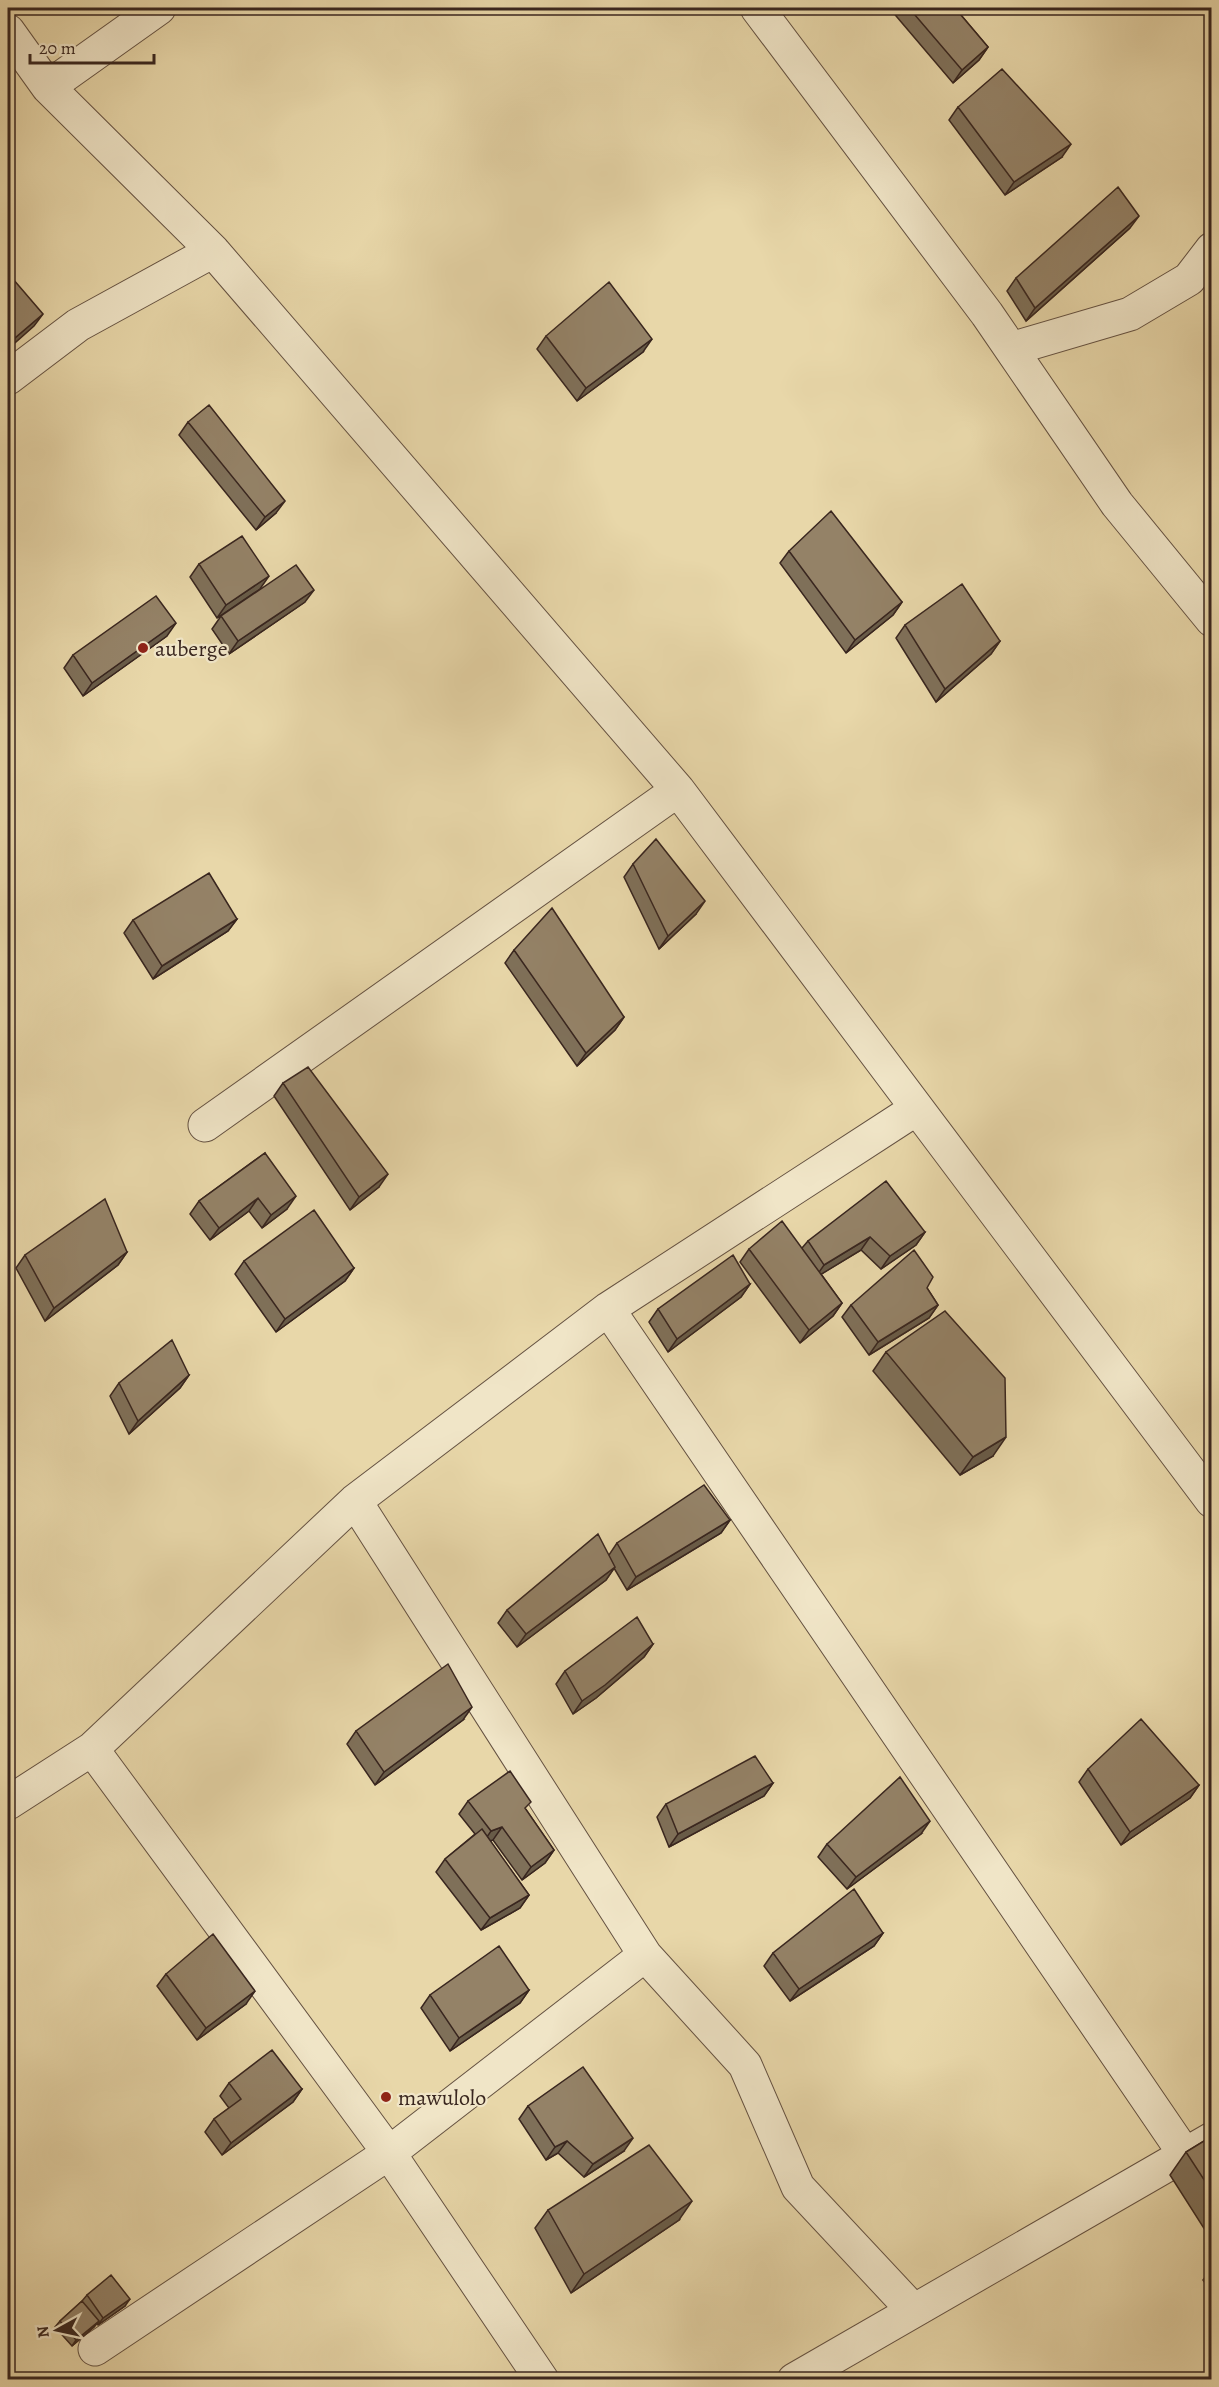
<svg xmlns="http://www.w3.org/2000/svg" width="1219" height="2387" font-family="Alegreya,serif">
  <rect width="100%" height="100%" fill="#e8d7a9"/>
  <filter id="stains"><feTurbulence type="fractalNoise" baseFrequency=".00333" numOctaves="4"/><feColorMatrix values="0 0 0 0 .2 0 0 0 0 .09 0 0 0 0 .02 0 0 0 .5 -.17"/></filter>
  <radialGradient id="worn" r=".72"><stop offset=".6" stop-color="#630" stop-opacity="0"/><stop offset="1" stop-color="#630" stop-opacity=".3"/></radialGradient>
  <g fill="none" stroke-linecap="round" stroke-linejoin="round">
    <defs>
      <path id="street" d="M 757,8 L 987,314 L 1117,504 L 1212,620
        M 8,31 L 48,87 L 213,251 L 678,790 L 1212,1501
        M 48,87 L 159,8
        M 1011,349 L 1130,314 L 1189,279 L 1212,249
        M 8,378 L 78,325 L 213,251
        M 205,1125 L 678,790
        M 608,1309 L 1186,2156
        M 355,1501 L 645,1955 L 745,2065 L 798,2187 L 913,2310
        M 8,1803 L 92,1749
        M 95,2349 L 389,2153 L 645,1955
        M 542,2380 L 389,2153 L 92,1749 L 355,1501 L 608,1309 L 916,1109
        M 794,2380 L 1212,2139"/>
    </defs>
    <use href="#street" stroke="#655242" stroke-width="35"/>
    <use href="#street" stroke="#f0e5c7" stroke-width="33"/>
  </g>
  <path fill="#7f7059" stroke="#39261f" stroke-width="1.5" d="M 893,8 L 955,8 L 988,47 L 979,60 L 953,83 L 891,10 Z
    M 958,107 L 1062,157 L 1005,195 L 949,120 Z
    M 1130,228 L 1026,321 L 1007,291 L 1016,278 Z
    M 546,336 L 643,352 L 577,401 L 537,349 Z
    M 188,422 L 276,513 L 256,530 L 179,435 Z
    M 789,551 L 902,602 L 893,615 L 846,653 L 780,563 Z
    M 199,564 L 260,589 L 217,618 L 190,577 Z
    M 305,602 L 229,654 L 212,629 L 221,616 Z
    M 905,625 L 1000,641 L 991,654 L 936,702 L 896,638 Z
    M 167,636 L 83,696 L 64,668 L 73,655 Z
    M 633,864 L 696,914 L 659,949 L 624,877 Z
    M 237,919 L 228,931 L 153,979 L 124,933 L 133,920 Z
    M 514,950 L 624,1017 L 615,1030 L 577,1066 L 505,963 Z
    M 283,1083 L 379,1187 L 350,1210 L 274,1096 Z
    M 265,1153 L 287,1209 L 262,1228 L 249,1211 L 210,1240 L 190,1214 L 199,1201 Z
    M 925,1232 L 916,1245 L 881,1269 L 861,1250 L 821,1274 L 842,1303 L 833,1316 L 800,1343 L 740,1262 L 749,1249 L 802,1248 L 808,1241 Z
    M 127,1252 L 118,1265 L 45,1321 L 16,1268 L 25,1255 Z
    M 244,1261 L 354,1268 L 345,1281 L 276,1332 L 235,1274 Z
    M 750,1284 L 741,1297 L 668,1352 L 649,1322 L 658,1309 Z
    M 927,1288 L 938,1305 L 929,1318 L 869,1355 L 842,1317 L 851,1305 Z
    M 886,1352 L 993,1456 L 960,1475 L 873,1371 Z
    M 189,1375 L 180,1388 L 129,1434 L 110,1396 L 119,1383 Z
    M 730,1520 L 721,1533 L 627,1590 L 614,1568 L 606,1580 L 517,1647 L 498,1623 L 507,1610 L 609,1555 L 617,1543 Z
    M 653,1644 L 644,1657 L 596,1698 L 573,1714 L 556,1684 L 565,1671 Z
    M 463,1720 L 375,1785 L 347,1744 L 356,1731 Z
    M 1088,1769 L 1199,1785 L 1190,1798 L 1121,1845 L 1079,1782 Z
    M 773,1783 L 764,1796 L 669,1847 L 657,1817 L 666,1804 Z
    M 468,1801 L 526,1810 L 554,1850 L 545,1863 L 522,1880 L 493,1840 L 490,1841 L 529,1895 L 520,1908 L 481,1930 L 436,1872 L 445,1859 L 475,1834 L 459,1814 Z
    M 921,1834 L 847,1889 L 818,1857 L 827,1844 Z
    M 883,1933 L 874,1946 L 790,2001 L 764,1966 L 773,1953 Z
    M 166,1974 L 246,2004 L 197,2040 L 157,1986 Z
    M 529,1990 L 520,2003 L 450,2051 L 421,2008 L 430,1995 Z
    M 229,2083 L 302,2089 L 293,2102 L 222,2155 L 205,2132 L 214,2119 L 229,2108 L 220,2096 Z
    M 528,2106 L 624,2151 L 584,2177 L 558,2153 L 546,2160 L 519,2119 Z
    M 1212,2136 L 1212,2241 L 1170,2175 L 1186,2152 Z
    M 548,2210 L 679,2220 L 571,2293 L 535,2228 Z
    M 1212,2268 L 1212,2293 L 1203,2280 Z
    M 87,2295 L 125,2306 L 98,2325 L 97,2323 L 94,2327 L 72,2346 L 55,2327 L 60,2321 L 82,2301 Z"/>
  <path fill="#685b48" stroke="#39261f" stroke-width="1.5" d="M 988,47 L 979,60 L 953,83 L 962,70 Z
    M 1071,144 L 1062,157 L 1005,195 L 1014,182 Z
    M 1139,216 L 1130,228 L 1026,321 L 1035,308 Z
    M 43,314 L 34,326 L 8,349 L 8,345 L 9,343 Z
    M 652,339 L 643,352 L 577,401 L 586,388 Z
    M 285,501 L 276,513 L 256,530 L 265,517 Z
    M 269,576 L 260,589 L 217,618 L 226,605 Z
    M 314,590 L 305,602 L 229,654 L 238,641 Z
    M 902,602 L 893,615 L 846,653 L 855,640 Z
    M 176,623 L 167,636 L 83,696 L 92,683 Z
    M 1000,641 L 991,654 L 936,702 L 945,689 Z
    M 705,901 L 696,914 L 659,949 L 668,936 Z
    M 237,919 L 228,931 L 153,979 L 162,966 Z
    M 624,1017 L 615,1030 L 577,1066 L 586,1053 Z
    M 388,1174 L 379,1187 L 350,1210 L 359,1197 Z
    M 296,1196 L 287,1209 L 262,1228 L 271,1215 Z
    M 258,1198 L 249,1211 L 210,1240 L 219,1228 Z
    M 925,1232 L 916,1245 L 881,1269 L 890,1256 Z
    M 870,1237 L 861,1250 L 815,1278 L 824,1265 Z
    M 127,1252 L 118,1265 L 45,1321 L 54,1308 Z
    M 354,1268 L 345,1281 L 276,1332 L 285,1319 Z
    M 750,1284 L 741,1297 L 668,1352 L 677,1339 Z
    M 842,1303 L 833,1316 L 800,1343 L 809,1330 Z
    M 938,1305 L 929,1318 L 869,1355 L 878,1342 Z
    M 189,1375 L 180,1388 L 129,1434 L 138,1421 Z
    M 1006,1437 L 993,1456 L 960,1475 L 973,1457 Z
    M 730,1520 L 721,1533 L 627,1590 L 636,1577 Z
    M 615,1567 L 606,1580 L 517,1647 L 526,1634 Z
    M 653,1644 L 644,1657 L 596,1698 L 573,1714 L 582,1701 Z
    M 472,1707 L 463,1720 L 375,1785 L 384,1772 Z
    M 773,1783 L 764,1796 L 669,1847 L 678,1834 Z
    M 1199,1785 L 1190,1798 L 1121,1845 L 1130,1832 Z
    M 930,1821 L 921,1834 L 847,1889 L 856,1877 Z
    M 502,1827 L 493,1840 L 482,1844 L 491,1831 Z
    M 554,1850 L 545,1863 L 522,1880 L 531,1867 Z
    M 529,1895 L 520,1908 L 481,1930 L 490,1918 Z
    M 883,1933 L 874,1946 L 790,2001 L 799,1989 Z
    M 529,1990 L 520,2003 L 450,2051 L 459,2038 Z
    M 255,1991 L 246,2004 L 197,2040 L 206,2028 Z
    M 302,2089 L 293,2102 L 222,2155 L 231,2143 Z
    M 633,2138 L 624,2151 L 584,2177 L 593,2164 Z
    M 567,2141 L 558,2153 L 546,2160 L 555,2147 Z
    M 692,2201 L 679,2220 L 571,2293 L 584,2274 Z
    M 130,2299 L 125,2306 L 98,2325 L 103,2318 Z
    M 99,2321 L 94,2327 L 72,2346 L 76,2340 Z"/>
  <path fill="#948267" stroke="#39261f" stroke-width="1.5" d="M 909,8 L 955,8 L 988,47 L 962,70 Z
    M 1002,69 L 1071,144 L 1014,182 L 958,107 Z
    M 1118,187 L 1139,216 L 1035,308 L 1016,278 Z
    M 13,279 L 43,314 L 9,343 L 8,342 L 8,284 Z
    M 609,282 L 652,339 L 586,388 L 546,336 Z
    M 209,405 L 285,501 L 265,517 L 188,422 Z
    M 831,511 L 902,602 L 855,640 L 789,551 Z
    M 242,536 L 269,576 L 226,605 L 199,564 Z
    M 296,565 L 314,590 L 238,641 L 221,616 Z
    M 962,584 L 1000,641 L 945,689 L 905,625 Z
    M 156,596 L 176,623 L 92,683 L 73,655 Z
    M 656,839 L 705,901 L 668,936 L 633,864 Z
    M 209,873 L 237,919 L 162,966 L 133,920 Z
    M 552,908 L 624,1017 L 586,1053 L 514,950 Z
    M 308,1067 L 388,1174 L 359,1197 L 283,1083 Z
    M 265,1153 L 296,1196 L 271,1215 L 258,1198 L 219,1228 L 199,1201 Z
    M 886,1181 L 925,1232 L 890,1256 L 870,1237 L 824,1265 L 808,1241 Z
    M 105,1199 L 127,1252 L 54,1308 L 25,1255 Z
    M 314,1210 L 354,1268 L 285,1319 L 244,1261 Z
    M 782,1221 L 842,1303 L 809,1330 L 749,1249 Z
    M 914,1250 L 933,1277 L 927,1288 L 938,1305 L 878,1342 L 851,1305 Z
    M 733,1255 L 750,1284 L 677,1339 L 658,1309 Z
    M 945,1311 L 1005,1378 L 1006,1437 L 973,1457 L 886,1352 Z
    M 172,1340 L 189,1375 L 138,1421 L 119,1383 Z
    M 704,1485 L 730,1520 L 636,1577 L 617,1543 Z
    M 598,1534 L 615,1567 L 526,1634 L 507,1610 Z
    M 637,1617 L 653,1644 L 605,1685 L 582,1701 L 565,1671 Z
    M 448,1664 L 472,1707 L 384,1772 L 356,1731 Z
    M 1141,1719 L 1199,1785 L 1130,1832 L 1088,1769 Z
    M 755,1756 L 773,1783 L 678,1834 L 666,1804 Z
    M 510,1771 L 531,1802 L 525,1808 L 554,1850 L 531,1867 L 502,1827 L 491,1831 L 468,1801 Z
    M 900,1777 L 930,1821 L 856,1877 L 827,1844 Z
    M 482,1829 L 529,1895 L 490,1918 L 445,1859 Z
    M 854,1889 L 883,1933 L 799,1989 L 773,1953 Z
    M 213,1934 L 255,1991 L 206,2028 L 166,1974 Z
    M 499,1946 L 529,1990 L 459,2038 L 430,1995 Z
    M 272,2050 L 302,2089 L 231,2143 L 214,2119 L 241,2099 L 229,2083 Z
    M 583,2067 L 633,2138 L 593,2164 L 567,2141 L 555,2147 L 528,2106 Z
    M 1212,2136 L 1212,2192 L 1186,2152 Z
    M 649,2145 L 692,2201 L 584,2274 L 548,2210 Z
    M 111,2275 L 130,2299 L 103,2318 L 87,2295 Z
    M 82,2301 L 99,2321 L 76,2340 L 60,2321 Z"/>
  <g fill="#8f2418" stroke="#f0e5c7" stroke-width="2">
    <circle cx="143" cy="648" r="6"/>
    <circle cx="386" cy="2097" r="6"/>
  </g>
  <g text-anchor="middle" stroke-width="4.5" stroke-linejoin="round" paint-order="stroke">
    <g font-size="22" fill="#39261f" stroke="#f0e5c7" text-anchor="start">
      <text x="155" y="656">auberge</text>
      <text x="398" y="2105">mawulolo</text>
    </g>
  </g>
  <rect width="1219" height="2387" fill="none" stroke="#e8d7a9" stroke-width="30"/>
  <rect x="9" y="9" width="1201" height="2369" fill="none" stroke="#39261f" stroke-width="3"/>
  <rect x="15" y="15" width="1189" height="2357" fill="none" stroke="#39261f" stroke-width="1.5"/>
  <g transform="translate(57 2330) rotate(262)" stroke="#f0e5c7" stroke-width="4.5" paint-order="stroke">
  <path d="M0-4.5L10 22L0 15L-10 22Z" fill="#39261f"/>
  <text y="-9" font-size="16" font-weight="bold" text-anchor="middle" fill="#39261f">N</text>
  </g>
  <path d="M30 54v9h124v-9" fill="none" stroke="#39261f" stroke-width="3"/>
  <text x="39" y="54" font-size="18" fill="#39261f" stroke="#f0e5c7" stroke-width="4.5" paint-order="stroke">20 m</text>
  <rect width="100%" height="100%" filter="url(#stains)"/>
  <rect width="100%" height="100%" fill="url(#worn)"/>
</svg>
